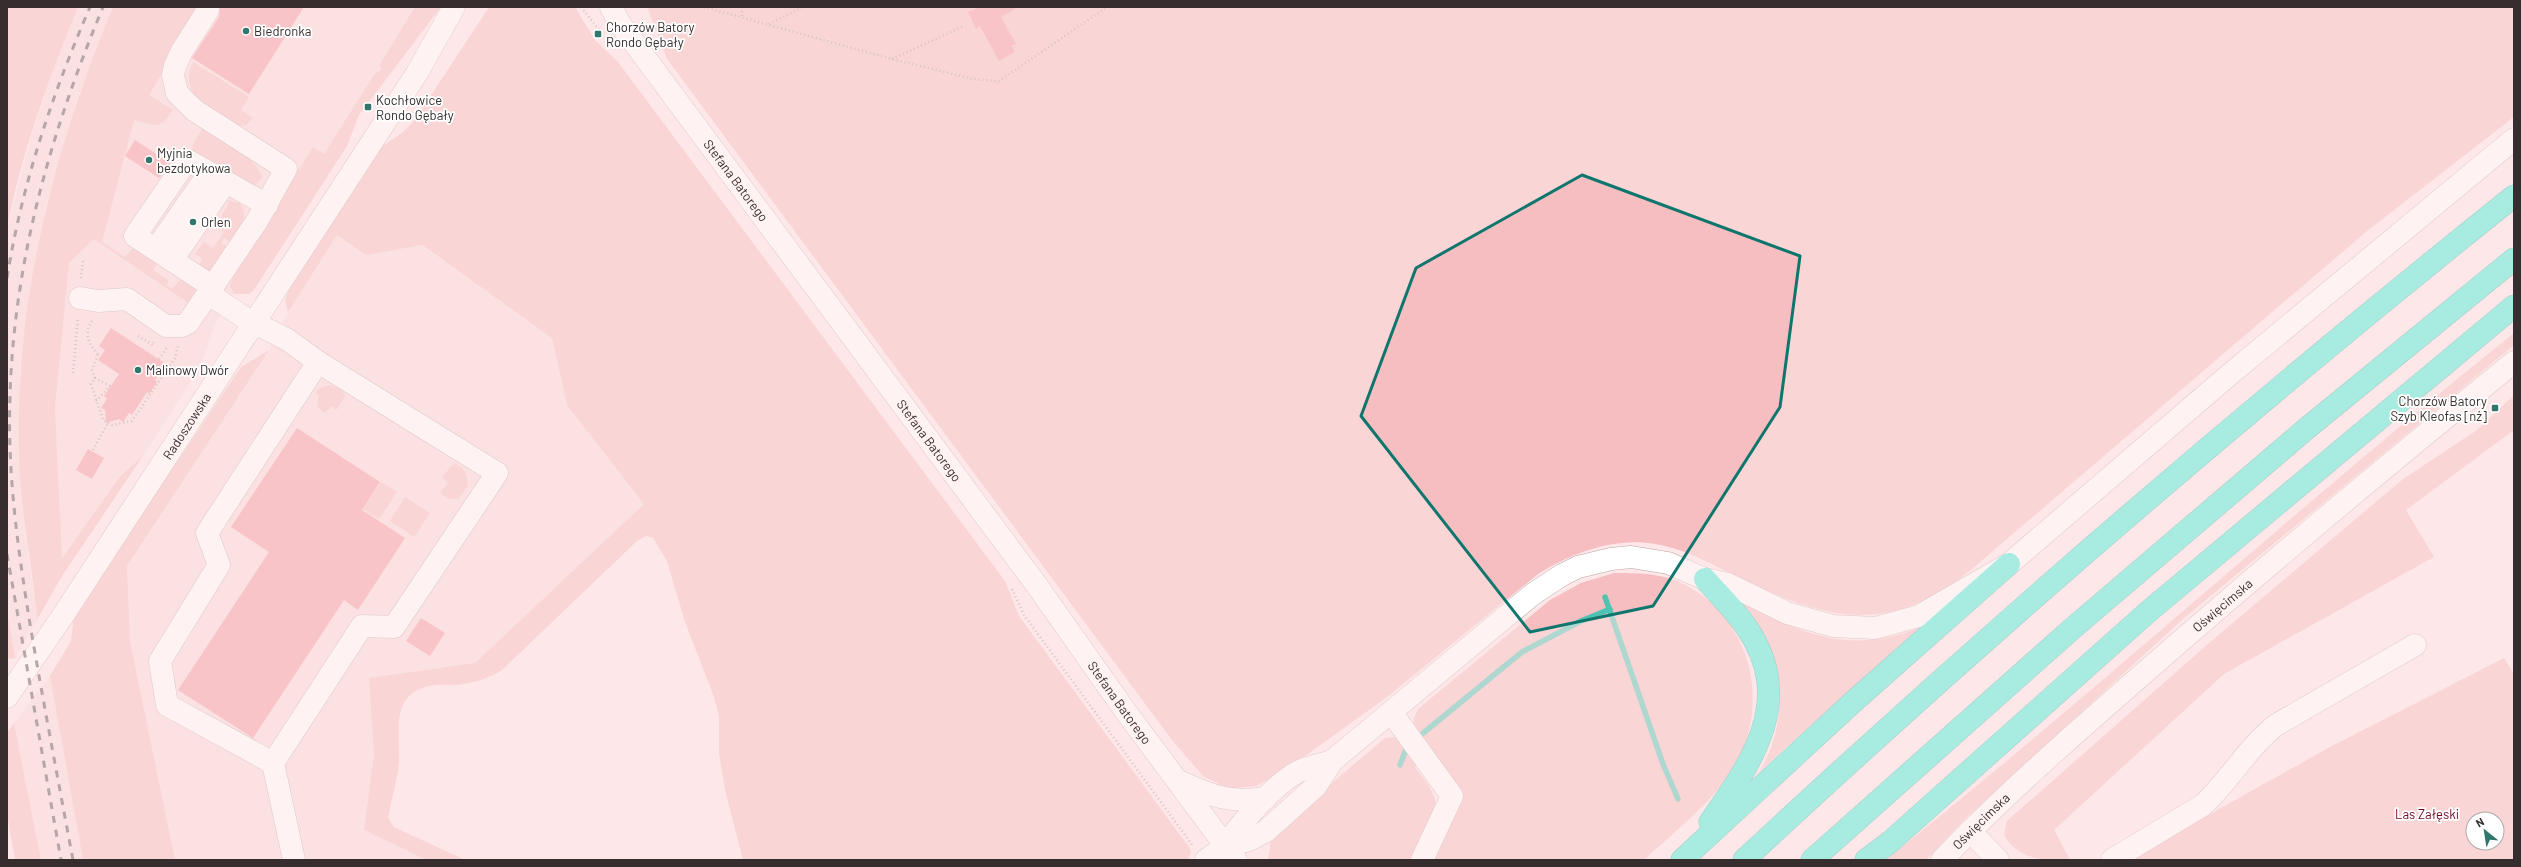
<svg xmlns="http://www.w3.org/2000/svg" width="2521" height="867" font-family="Barlow,sans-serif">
  <rect width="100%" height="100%" fill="#fee7e8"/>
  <path fill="#f8d9da" d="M 78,7 L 113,7 L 78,97 L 47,201 L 36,253 L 20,370 L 19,430 L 25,533 L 37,620 L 15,658 L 7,611 L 7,229 L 32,134 L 53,71 Z
    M 161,7 L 421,7 L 216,321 L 200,367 L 143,456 L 116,479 L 82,533 L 62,560 L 55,408 L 69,263 L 94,239 Z
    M 337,235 L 366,255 L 421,245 L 552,338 L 567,405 L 644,504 L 475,663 L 369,678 L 374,755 L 364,830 L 434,860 L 175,860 L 130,641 L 127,566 L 269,350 L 288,312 Z
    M 50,676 L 83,860 L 41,860 L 14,723 Z"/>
  <path fill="#f6bec1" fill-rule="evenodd" d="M 7,7 L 78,7 C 49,79 21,153 7,229 Z
    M 113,7 L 201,7 L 149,95 L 173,110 C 159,132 155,124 134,120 L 102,242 L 125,257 L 133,248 L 159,260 L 153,270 L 169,281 L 166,285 L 172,289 L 181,279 L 177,272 L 199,291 L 190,304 L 94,239 L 69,263 L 55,408 L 62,559 L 119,477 L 143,456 L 62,576 L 37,620 C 33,571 23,524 20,476 C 11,314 51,156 113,7 Z
    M 415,7 L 441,7 L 359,115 L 347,146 L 254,290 L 249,294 L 234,294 L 230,285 L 232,278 L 313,147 L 324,154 L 376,72 L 378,73 L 382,68 L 379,66 Z
    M 489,7 L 575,7 L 595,40 L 618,62 L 1005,581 L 1019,616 L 1189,847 L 1191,852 L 1188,860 L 743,860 L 725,790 L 719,753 L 719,716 L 714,697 L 685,622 L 667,561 L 653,538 L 646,536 L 637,541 L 502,670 C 488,679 473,683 456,685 C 446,685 435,684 425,687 C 389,698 401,736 399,763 C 397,782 391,800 388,818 L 394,827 L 465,860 L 427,860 L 364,830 L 374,755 L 369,678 L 475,663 L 644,504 L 567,405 L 552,338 L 422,245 L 366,255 L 337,235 L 288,312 L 285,300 L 294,278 L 383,146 L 403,132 L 414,121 Z
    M 647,7 L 2514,7 L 2514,117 L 2367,231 L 1973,568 C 1894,634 1832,623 1744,580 C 1715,566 1687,549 1655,544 C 1614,537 1572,553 1538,574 L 1387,697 L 1287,769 L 1256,786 L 1228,789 L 1215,782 L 1203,776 L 1172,740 L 667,59 Z
    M 193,62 L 249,97 L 241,110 L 253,118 L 246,125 L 236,126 C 212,112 177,95 193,62 Z
    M 202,129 C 223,141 255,154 262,178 L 254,186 L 193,152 L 192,146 Z
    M 226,200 L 240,203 C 250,219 240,229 231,242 L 224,238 L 221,243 L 228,248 L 211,272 L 200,270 L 199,266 L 203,259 L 195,254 L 204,242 L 213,248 L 224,232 L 216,225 L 229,203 Z
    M 2514,333 L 2514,345 L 2184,618 L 1966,818 L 1926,860 L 1886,860 C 2099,689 2301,504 2514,333 Z
    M 269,350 L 127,566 L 130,641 L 175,860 L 83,860 L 50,676 L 71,641 L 74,615 L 241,367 Z
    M 331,385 L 342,390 L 345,397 L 336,410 L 331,406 L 325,413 L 317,407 L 319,395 L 315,393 L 320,388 Z
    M 2514,395 L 2514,430 L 2406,510 L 2434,557 L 2224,674 L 2054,830 L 2070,860 C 2045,860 2019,861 2004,835 L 2007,821 L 2208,644 L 2403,479 L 2477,430 Z
    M 455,464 C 464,466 468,477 468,486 L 458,499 L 450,499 L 440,493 L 448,482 L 442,478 L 450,467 Z
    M 381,482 L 397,492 L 379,519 L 363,509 Z
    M 405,497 L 430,513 L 414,537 L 390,521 Z
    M 1614,573 C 1636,573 1657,573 1677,581 C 1746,611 1771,693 1739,758 C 1718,799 1677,829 1644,860 L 1429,860 L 1461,791 L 1413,730 L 1414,718 L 1418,709 L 1550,600 L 1581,583 Z
    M 1741,602 C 1788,626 1829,648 1884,638 C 1898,635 1912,632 1924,624 L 1760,771 C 1793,714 1782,651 1741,602 Z
    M 7,611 L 15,658 L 7,659 Z
    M 2504,658 L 2514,674 L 2514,860 L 2128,860 L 2330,747 ZM 2473,819 L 2497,819 L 2497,843 L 2473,843 Z
    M 14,723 L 41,860 L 15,860 L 7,814 L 7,733 Z
    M 1397,737 L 1419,762 L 1415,768 C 1450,807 1435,818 1417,860 L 1268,860 L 1271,840 L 1281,826 L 1385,738 Z"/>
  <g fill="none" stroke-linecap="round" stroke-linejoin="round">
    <path stroke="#4fc3b2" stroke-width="5.5" d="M 1605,597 L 1663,764 L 1678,799
      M 1422,734 L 1522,652 L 1581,621 L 1610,609
      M 1400,765 L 1406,749"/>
  </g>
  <path fill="#f399a0" d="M 220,7 L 304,7 L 249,94 L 192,58 L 219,17 Z
    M 979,7 L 1018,7 L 1001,17 L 1016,44 L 1011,46 L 1015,52 L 999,61 L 980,26 L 976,29 L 968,12 Z
    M 135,140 L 170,163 L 159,178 L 125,156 Z
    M 111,328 L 166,364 L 155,380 L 157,382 L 149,394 L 147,392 L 132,415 L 129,413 L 123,422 L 119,419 L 106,423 L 105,410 L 101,408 L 107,399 L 104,396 L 119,374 L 98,360 L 105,350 L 99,346 Z
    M 297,428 L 380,482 L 362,510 L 405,538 L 358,610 L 344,600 L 253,738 L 178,690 L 269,552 L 231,527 Z
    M 88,449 L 104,458 L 92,479 L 76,470 Z
    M 421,618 L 445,633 L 430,656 L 406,641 Z"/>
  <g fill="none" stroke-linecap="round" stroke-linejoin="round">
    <defs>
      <g id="minor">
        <path id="s1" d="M 611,7 L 620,24 L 1038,587 L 1126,712 L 1236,860"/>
        <path d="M 156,249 L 209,173"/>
        <path d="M 172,260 L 225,183"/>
        <path d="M 213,287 L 135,236 L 187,160 L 267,205"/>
        <path d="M 209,294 L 245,318 L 288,340 L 318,362 L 497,473 L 394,627 L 362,626 L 273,763 L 294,860"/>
        <path d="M 80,298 L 98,301 L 127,299 L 166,326 L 182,326 L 188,323 L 257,221 L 286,169 L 194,110 L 177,93 L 173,75 L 175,66 L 182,51 L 208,10"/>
        <path id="s2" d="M 7,697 L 64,614 L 417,73 L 454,7"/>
        <path d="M 1391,712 L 1452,796 L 1422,860"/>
        <path d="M 273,763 L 167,705 L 160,661 L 219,565 L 207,533 L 318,362"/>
        <path d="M 1181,782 C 1213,797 1231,803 1266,798"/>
        <path d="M 1970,831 L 1998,860"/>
        <path d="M 1226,846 C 1238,825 1279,779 1302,770 C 1312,766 1322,764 1332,761"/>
        <path d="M 1206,860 L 1226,846 L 1249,840 L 1266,831 L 1316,786 L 1332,761 L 1533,594 L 1562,575 L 1578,567 L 1611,559 L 1631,557 L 1668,563 L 1705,579 L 1728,584 L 1787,613 L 1833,626 L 1875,628 L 1919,616 L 2009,564 L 2229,375 L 2514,139"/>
        <path id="s3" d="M 1942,860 C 2008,791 2080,729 2152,666 C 2271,562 2392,461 2514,362"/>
        <path d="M 2112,860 L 2203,805 C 2230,780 2247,748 2276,725 L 2415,645"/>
      </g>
      <path id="highway" d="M 1705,579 C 1719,595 1735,610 1747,628 C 1796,700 1752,762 1710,822
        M 1682,860 L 1853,702 L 2009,564
        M 1744,860 C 1992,629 2249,408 2514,196
        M 1812,860 L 2073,628 L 2306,429 L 2514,259
        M 1866,860 L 1890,842 L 2149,611 L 2514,306"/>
    </defs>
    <use href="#minor" stroke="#baa4a5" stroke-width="23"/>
    <use href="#highway" stroke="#3dad9e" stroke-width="23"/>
    <path stroke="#a99899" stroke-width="2.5" stroke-dasharray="1 3" stroke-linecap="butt" d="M 581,7 L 599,30
      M 704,7 L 892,59 L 973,79 L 999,81 L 1107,7
      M 742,7 L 742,18
      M 769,24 L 803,7
      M 892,59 L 964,26
      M 81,278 L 83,261
      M 92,321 C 83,333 89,345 99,355
      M 138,336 L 153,345 L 154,342
      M 159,359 L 168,346
      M 73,373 L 78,317
      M 95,378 L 92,370 L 98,354
      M 110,386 L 95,378 L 91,384 L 103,420 L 112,425 L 132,421 L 175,358 L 178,345
      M 96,401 L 110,386
      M 93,450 L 108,423
      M 1012,589 L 1024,615 L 1193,846"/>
    <use href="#minor" stroke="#fff" stroke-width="22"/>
    <use href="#highway" stroke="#41f1da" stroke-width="22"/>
    <path stroke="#635758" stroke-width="3" stroke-dasharray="7 7" stroke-linecap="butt" d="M 7,278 C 22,184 52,95 90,7
      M 7,554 L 61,860
      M 73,860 C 59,785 45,711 32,636 C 19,557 7,477 10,396 C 14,260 51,132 103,7"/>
  </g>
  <path d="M0 0H2521V867H0ZM 1582,175 L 1800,256 L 1780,407 L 1653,606 L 1530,632 L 1361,416 L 1416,268 Z" fill="#fee7e8" fill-opacity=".55" fill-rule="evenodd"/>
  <path fill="none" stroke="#0f766e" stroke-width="3" stroke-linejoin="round" d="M 1582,175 L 1800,256 L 1780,407 L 1653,606 L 1530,632 L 1361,416 L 1416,268 Z"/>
  <g fill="#31766c" stroke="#fff" stroke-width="1.5">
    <circle cx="246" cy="31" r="4"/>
    <rect x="594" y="30" width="8" height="8" rx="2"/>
    <rect x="364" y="103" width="8" height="8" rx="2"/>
    <circle cx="149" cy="160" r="4"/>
    <circle cx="193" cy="222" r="4"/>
    <circle cx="138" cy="370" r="4"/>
    <rect x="2491" y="404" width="8" height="8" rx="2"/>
  </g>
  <g text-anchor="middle" stroke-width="3.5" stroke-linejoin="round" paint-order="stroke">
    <g font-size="13" fill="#362e2e" stroke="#fff" text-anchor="start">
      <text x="606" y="32">Chorzów Batory<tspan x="606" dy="15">Rondo Gębały</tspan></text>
      <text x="254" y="36">Biedronka</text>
      <text x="376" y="105">Kochłowice<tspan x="376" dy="15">Rondo Gębały</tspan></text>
      <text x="157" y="158">Myjnia<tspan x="157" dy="15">bezdotykowa</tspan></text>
      <text x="201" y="227">Orlen</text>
      <text x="146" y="375">Malinowy Dwór</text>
      <text x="2487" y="406" text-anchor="end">Chorzów Batory<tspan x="2487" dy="15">Szyb Kleofas [nż]</tspan></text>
    </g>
    <g font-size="13" fill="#362e2e" stroke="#fff">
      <text dy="5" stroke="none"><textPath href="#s1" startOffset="214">Stefana Batorego</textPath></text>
      <text dy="5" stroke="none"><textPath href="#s2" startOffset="325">Radoszowska</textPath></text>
      <text dy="5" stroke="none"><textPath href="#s1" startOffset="538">Stefana Batorego</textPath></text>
      <text dy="5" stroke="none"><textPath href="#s3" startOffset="379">Oświęcimska</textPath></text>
      <text dy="5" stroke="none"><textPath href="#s1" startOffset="862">Stefana Batorego</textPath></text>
      <text dy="5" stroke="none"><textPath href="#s3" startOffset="55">Oświęcimska</textPath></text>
    </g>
    <g font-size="13" fill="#730524" stroke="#fff">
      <text x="2427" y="819">Las Załęski</text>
    </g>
  </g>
  <rect width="2521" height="867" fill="none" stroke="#362e2e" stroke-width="16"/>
  <g transform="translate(2485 831) rotate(330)"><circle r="19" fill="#ffffff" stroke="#afabab"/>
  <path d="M0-3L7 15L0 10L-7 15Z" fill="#31766c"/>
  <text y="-6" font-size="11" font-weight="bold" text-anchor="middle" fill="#362e2e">N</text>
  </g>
</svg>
